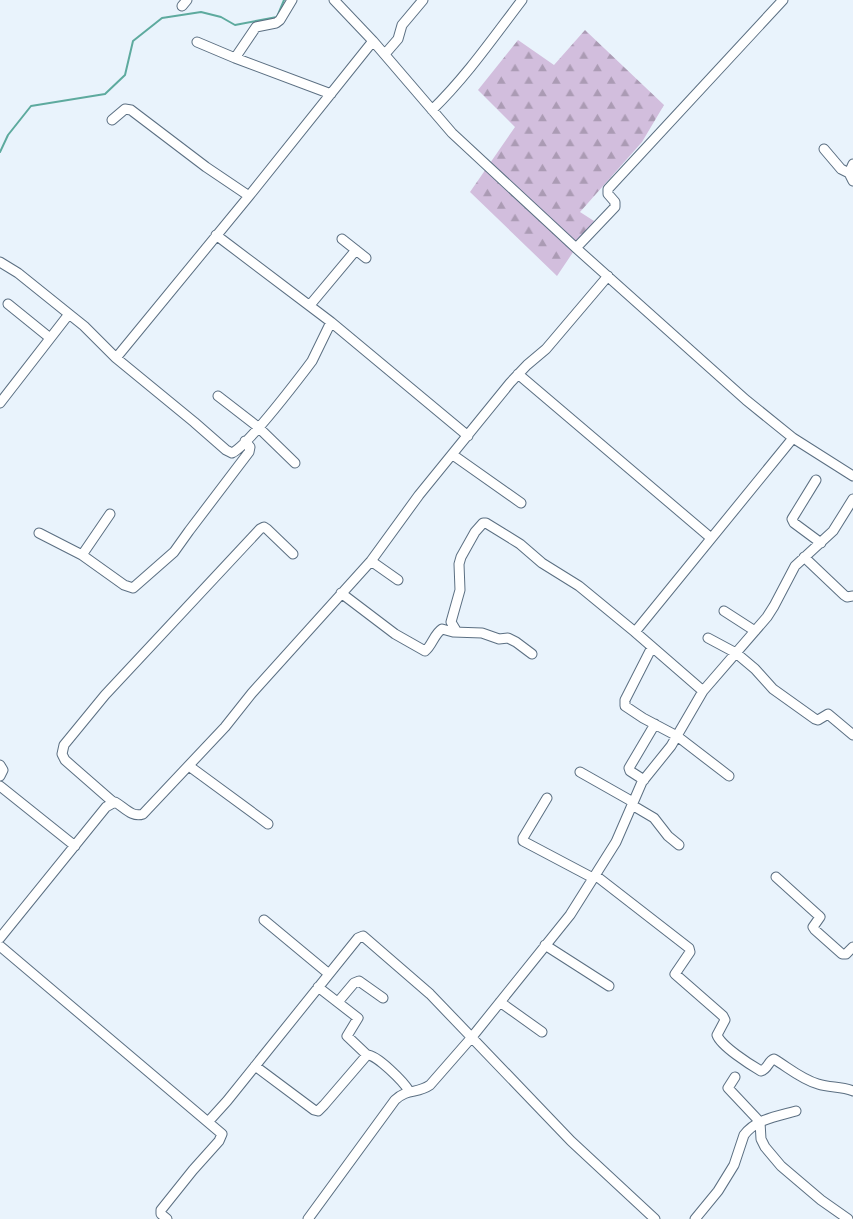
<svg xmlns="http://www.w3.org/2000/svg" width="853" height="1219" font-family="'Work Sans',sans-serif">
  <defs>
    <pattern id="forest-firs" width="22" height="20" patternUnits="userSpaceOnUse" patternTransform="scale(1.25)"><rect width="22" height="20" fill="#d2bedd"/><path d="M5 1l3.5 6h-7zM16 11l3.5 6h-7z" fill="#ab9bb4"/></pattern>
  </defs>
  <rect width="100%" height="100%" fill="#e9f3fc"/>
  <path fill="url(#forest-firs)" d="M 585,30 L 664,105 L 642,142 L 580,212 L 594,221 L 557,276 L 470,192 L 515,127 L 478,90 L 518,40 L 554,65 Z"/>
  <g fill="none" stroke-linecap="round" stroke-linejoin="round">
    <path stroke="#5daa9e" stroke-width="2" d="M 0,152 L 8,135 L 31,106 L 105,94 L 125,75 L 133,41 L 162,18 L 201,12 L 221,17 L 235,25 L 277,17 L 284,0"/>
    <defs>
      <path id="minor" d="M 334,0 L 373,41 L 452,133 L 576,248 L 746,400 L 793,438 L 853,476
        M 182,6 L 187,0
        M 197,42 L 235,58 L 331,94
        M 385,54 L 398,39 L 402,25 L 423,0
        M 235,58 L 256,27 L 276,23 L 280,20 L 292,0
        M 432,110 C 466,77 493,38 522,0
        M 112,120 L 125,109 L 131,110 L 206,167 L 249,196
        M 824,149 L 841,169 L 849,173
        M 853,164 L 849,173 L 853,181
        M 216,235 L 331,322 L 468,436
        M 342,239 L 366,258
        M 576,248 L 615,207 L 615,202 L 608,194 L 608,189 L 783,0
        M 0,262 L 18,273 L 69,314
        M 8,304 L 50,338
        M 310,305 L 356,250
        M 116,358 L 194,422 L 226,450 L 232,453 C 247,446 293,386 306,369 L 312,361 L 331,322
        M 518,374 L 711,538
        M 218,396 L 258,427 L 295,463
        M 0,403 L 69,314 L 84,326 L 116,358 L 249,196 L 373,41
        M 453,455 L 521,503
        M 816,480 L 792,519 L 794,523 L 821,543
        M 39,533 L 82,555 L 124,585 L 133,588 L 174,552 L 189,531 L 249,452 L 250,447 L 245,441
        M 82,555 L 110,514
        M 804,557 L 844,595 L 847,597 L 853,596
        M 371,561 L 398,580
        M 341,593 L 395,634 L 425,651 C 432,646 434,634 442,629 L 453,632 L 482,633 L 499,639 L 508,638 L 516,642 L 532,654
        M 724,611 L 755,631
        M 457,632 L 451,622 L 460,590 L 459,564 L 461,557 L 475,532 L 483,523 L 486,523 L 520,544 L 542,563 L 579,586 L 635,632 L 793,438
        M 635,632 L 703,691
        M 708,638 L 736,653 L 755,669 L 773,689 L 815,719 L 818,720 L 828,714 L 853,735
        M 652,647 L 625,700 L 625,706 L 643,718 L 677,736 L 729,776
        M 0,765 L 3,770 L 0,776
        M 189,766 L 268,824
        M 580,772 L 633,802
        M 644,780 L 630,771 L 629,768 L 655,724
        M 0,786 L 75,846
        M 547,798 L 523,838 L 523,841 L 593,878
        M 113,802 L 65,760 L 62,754 L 64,745 L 105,695 L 260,529 L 264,527 L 267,529 L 293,554
        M 632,805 L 654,818 L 668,836 L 679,845
        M 595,875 L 689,948 L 690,952 L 675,974 L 723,1016 L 725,1020 L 717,1035 C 721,1046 749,1064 761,1071 C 768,1069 768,1061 774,1059 C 789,1068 801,1079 818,1084 C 830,1088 842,1086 853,1091
        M 776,877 L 818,915 L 820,917 L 813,927 L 815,930 L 842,954 L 846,954 L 853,947
        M 264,920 L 329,974
        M 0,938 L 106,807 L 115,802 C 124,807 132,818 143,814 L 225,727 L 252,693 L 371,561 L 419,495 L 510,383 L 527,365 L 546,349 L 608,276
        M 545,945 L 609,986
        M 0,946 L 222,1134 L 219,1141 L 193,1170 L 161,1210 L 161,1214 L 167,1219
        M 318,987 L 358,1018 L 347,1036 L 367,1055
        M 338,1002 L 354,983 L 359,981 L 383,998
        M 500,1002 L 542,1032
        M 255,1066 L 314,1110 L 318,1111 L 324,1105 L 367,1055 C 376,1054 404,1082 409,1091
        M 735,1077 L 728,1088 L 760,1122 L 761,1139 L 765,1147 L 781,1166 L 821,1200 L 848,1219
        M 208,1122 L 227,1101 L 358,938 L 363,936 L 430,994 L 571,1141 L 655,1219
        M 308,1219 L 395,1100 C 408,1088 417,1094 430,1085 L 472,1037 L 570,915 L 616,842 L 642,782 L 671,746 L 703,691 L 767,617 L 774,606 L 795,566 L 833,531 L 853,499
        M 695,1219 L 718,1191 L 734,1165 L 744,1135 C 756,1119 778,1116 796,1111"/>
    </defs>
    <use href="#minor" stroke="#5b6f82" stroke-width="11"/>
    <use href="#minor" stroke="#fff" stroke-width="9"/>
  </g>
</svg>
